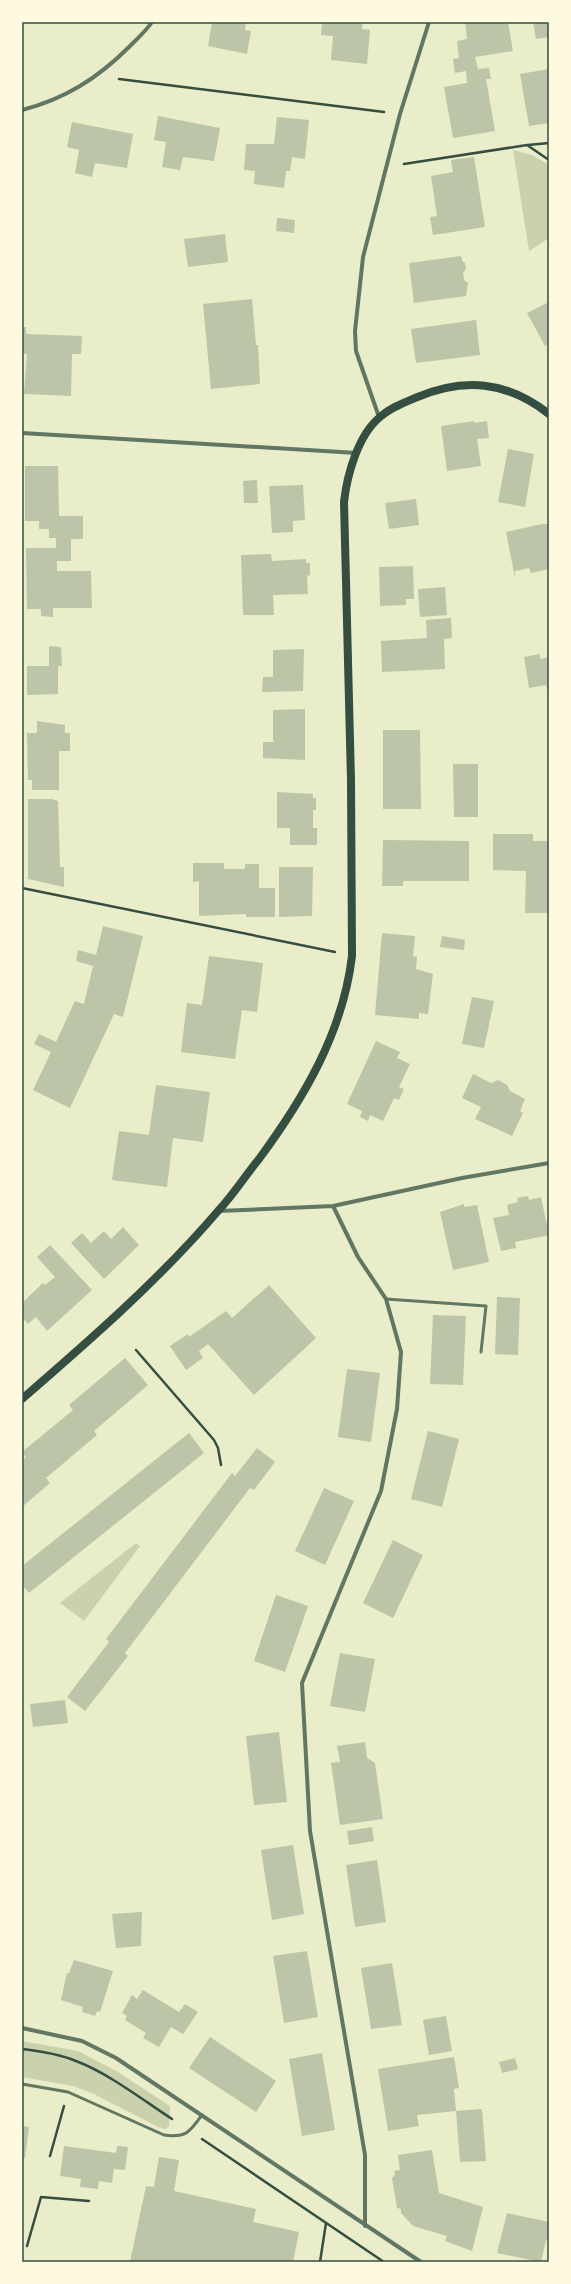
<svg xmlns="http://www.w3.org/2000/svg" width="571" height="2284" font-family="'DejaVu Sans',sans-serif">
  <rect width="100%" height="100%" fill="#e9edc9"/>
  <path fill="#cad2ad" d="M 513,150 L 532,155 L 549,165 L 549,238 L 529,251 Z
    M 136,1543 L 140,1546 L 84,1621 L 60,1603 Z
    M 22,2041 L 78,2051 L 118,2072 L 170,2106 L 169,2126 L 165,2129 L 158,2127 L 94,2094 L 73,2086 L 22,2077 Z"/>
  <path fill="#bcc5a7" d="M 212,22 L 246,22 L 245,30 L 251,31 L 247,54 L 208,46 Z
    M 322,22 L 363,22 L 362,29 L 370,30 L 367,64 L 331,60 L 333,36 L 321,35 Z
    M 465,22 L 508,22 L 513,51 L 475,57 L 478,69 L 489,68 L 491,79 L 486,79 L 495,131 L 453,138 L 444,87 L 467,83 L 466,71 L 455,73 L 453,59 L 459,58 L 457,41 L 467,39 Z
    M 533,22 L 549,22 L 549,37 L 536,39 Z
    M 549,69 L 549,123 L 529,126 L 520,74 Z
    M 158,116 L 220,128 L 214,161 L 183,157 L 180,170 L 162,167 L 166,142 L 154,140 Z
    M 277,117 L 309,120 L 305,159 L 292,157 L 290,171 L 286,171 L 284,188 L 254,184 L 255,171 L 244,170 L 246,144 L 274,144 Z
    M 72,122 L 133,134 L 127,168 L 95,163 L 92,177 L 75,173 L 79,150 L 67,147 Z
    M 474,157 L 485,227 L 433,235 L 430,217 L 437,216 L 431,176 L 453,172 L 451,160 Z
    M 277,218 L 295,220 L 294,233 L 276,231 Z
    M 225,234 L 228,262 L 188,267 L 184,239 Z
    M 461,256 L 462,261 L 465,263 L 466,269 L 463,273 L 464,280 L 468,283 L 466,296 L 414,303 L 409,263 Z
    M 252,299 L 256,345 L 258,345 L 260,384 L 211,389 L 203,304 Z
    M 549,302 L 549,344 L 545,346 L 527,313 Z
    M 476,320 L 480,355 L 416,363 L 411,329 Z
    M 22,327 L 26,327 L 26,334 L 82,336 L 81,354 L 72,354 L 71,396 L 24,394 L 27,354 L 22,354 Z
    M 474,421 L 474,423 L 487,421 L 489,438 L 477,439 L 481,466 L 447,471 L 441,426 Z
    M 508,449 L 534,454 L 525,507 L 498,502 Z
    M 25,466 L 58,466 L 59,516 L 83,516 L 83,539 L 71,539 L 71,561 L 57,561 L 57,571 L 91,571 L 92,608 L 53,608 L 53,617 L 41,616 L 41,609 L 27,609 L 26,548 L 56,548 L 56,538 L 49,538 L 49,529 L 39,529 L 39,521 L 25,521 Z
    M 257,480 L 258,503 L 244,503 L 243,481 Z
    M 303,485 L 305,520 L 293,521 L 293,532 L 272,533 L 269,486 Z
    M 416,499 L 419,525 L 389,529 L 385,503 Z
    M 542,524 L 549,524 L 549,569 L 531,573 L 529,568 L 515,571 L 515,578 L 506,532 Z
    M 271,554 L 272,561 L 306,559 L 306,563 L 310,563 L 310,575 L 307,576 L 308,594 L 273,595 L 274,615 L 243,615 L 241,555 Z
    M 413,566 L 414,599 L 406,599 L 406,605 L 380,606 L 379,567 Z
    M 445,587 L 447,615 L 420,617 L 418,589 Z
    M 451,618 L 452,638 L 444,639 L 445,669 L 382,672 L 381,641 L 427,638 L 426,620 Z
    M 49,646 L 61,647 L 62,666 L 58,666 L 58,694 L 27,695 L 27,666 L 49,666 Z
    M 304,649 L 303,691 L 262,692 L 263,677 L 273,677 L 273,650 Z
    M 540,654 L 540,659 L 549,657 L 549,696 L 546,685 L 529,688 L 524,657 Z
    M 305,709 L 305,760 L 263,758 L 263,742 L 275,742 L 273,741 L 273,710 Z
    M 37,721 L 65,725 L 65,733 L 70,733 L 70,751 L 59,751 L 59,790 L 32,790 L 32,780 L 28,780 L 27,733 L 37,733 Z
    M 383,730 L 420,730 L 421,809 L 383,809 Z
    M 453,764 L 478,764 L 478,817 L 454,817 Z
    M 277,792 L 313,794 L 313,798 L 316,798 L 316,810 L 313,810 L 313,828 L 317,828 L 317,845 L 290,845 L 290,828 L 277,828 Z
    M 28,799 L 52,799 L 58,801 L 60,867 L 64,867 L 64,887 L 28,879 Z
    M 493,834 L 533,834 L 533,841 L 549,841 L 549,913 L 525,913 L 526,871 L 493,870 Z
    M 383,840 L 469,841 L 469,881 L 403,881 L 403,886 L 382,886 Z
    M 193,863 L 224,863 L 224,869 L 245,869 L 245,864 L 259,864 L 259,888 L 275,888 L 275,917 L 246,917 L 246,914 L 199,916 L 199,881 L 193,882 Z
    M 279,867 L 313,867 L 312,916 L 279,917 Z
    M 103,926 L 143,936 L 123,1017 L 114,1014 L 70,1108 L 33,1090 L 51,1052 L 34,1044 L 39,1034 L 56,1042 L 75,1001 L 84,1004 L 93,966 L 76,961 L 78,950 L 96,955 Z
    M 382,933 L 415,936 L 413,956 L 417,957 L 416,969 L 433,974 L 428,1014 L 419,1013 L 419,1019 L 375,1015 Z
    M 442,936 L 465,940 L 464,950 L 440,947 Z
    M 209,956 L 263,963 L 257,1012 L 242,1010 L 235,1059 L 181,1052 L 187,1003 L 202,1005 Z
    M 472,997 L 494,1001 L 484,1048 L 462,1044 Z
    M 376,1041 L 400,1052 L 397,1058 L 410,1064 L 399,1087 L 404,1089 L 399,1100 L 394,1098 L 383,1121 L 370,1115 L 368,1121 L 360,1117 L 362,1111 L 347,1104 Z
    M 473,1074 L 491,1083 L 498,1080 L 507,1085 L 510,1091 L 525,1099 L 520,1111 L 523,1113 L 512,1136 L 475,1119 L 481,1107 L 462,1098 Z
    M 156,1085 L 210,1092 L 203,1142 L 173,1138 L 167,1187 L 112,1180 L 119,1131 L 149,1135 Z
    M 528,1196 L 529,1200 L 541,1197 L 549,1235 L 515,1242 L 516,1248 L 501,1251 L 493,1218 L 509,1215 L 507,1205 L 518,1202 L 517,1198 Z
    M 464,1204 L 464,1207 L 477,1205 L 489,1262 L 453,1270 L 440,1212 Z
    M 123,1227 L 139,1245 L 104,1279 L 71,1243 L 82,1233 L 91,1243 L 104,1231 L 111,1239 Z
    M 50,1245 L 92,1290 L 47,1331 L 36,1317 L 28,1324 L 22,1317 L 22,1303 L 43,1283 L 45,1285 L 55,1277 L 37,1257 Z
    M 269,1285 L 316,1338 L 254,1395 L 208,1344 L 199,1351 L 203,1358 L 186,1370 L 170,1346 L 188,1334 L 189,1337 L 226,1311 L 232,1318 Z
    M 497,1297 L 520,1298 L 518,1355 L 495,1354 Z
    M 433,1315 L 466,1316 L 463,1385 L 430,1384 Z
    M 125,1358 L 148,1385 L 94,1431 L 97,1435 L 46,1478 L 50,1483 L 22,1507 L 22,1461 L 26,1457 L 22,1452 L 73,1410 L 69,1405 Z
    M 347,1369 L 380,1373 L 371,1442 L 338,1437 Z
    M 428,1431 L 459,1439 L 442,1507 L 411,1499 Z
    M 189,1433 L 204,1453 L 29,1593 L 22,1585 L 22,1566 Z
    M 257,1448 L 275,1462 L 254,1490 L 250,1488 L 125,1653 L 128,1656 L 85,1711 L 67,1697 L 109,1642 L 106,1639 L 232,1473 L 235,1476 Z
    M 324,1488 L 354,1501 L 325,1565 L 295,1551 Z
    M 393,1540 L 423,1555 L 393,1618 L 363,1603 Z
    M 276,1595 L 308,1606 L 285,1672 L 254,1661 Z
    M 340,1653 L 375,1659 L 365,1712 L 330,1706 Z
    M 65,1700 L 68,1723 L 33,1727 L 30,1704 Z
    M 279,1732 L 287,1802 L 254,1805 L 246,1736 Z
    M 365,1742 L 367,1758 L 375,1763 L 383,1819 L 340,1825 L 331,1763 L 340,1762 L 337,1746 Z
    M 372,1827 L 374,1841 L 349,1845 L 347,1831 Z
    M 293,1845 L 304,1914 L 272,1920 L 261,1850 Z
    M 377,1860 L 386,1922 L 355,1927 L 346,1865 Z
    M 142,1912 L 141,1946 L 116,1948 L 112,1914 Z
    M 307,1951 L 318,2017 L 284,2023 L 273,1956 Z
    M 74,1960 L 113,1971 L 100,2012 L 97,2011 L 95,2016 L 82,2012 L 83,2007 L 61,2000 L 67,1973 L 69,1973 Z
    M 392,1963 L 402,2025 L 371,2029 L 361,1968 Z
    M 143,1990 L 179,2012 L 185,2004 L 198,2012 L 183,2034 L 171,2027 L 159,2047 L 143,2038 L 146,2033 L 125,2020 L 127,2016 L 122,2013 L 132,1995 L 137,1999 Z
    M 446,2016 L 452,2051 L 429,2055 L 423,2020 Z
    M 210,2037 L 276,2081 L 256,2112 L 189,2068 Z
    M 322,2053 L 335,2130 L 302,2136 L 289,2059 Z
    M 454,2057 L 459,2088 L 454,2089 L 456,2111 L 417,2115 L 419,2126 L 388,2131 L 378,2069 Z
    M 515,2058 L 518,2069 L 502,2073 L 499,2062 Z
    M 482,2109 L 486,2161 L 460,2162 L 456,2111 Z
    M 22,2126 L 29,2127 L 25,2158 L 22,2158 Z
    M 64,2146 L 116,2153 L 117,2146 L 128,2147 L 125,2170 L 114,2169 L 112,2183 L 99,2181 L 98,2189 L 80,2187 L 81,2179 L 60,2176 Z
    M 432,2150 L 439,2193 L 483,2207 L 472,2251 L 445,2241 L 447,2236 L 413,2226 L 401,2213 L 401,2209 L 397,2208 L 392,2178 L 395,2175 L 394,2171 L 400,2170 L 398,2155 Z
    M 159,2157 L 179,2160 L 174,2191 L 256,2209 L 253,2222 L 299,2232 L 293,2262 L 130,2262 L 146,2186 L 154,2187 Z
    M 507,2213 L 549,2222 L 549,2241 L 546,2240 L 541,2262 L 497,2253 Z"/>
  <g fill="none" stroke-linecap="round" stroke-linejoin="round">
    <path stroke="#344e41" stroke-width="2.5" d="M 119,79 L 384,112
      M 528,145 L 549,143
      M 404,164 L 527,145 L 549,160
      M 22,888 L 335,952
      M 136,1350 L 214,1440 L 218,1448 L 221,1465
      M 22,2049 C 40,2051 59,2054 76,2061 C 108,2073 143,2100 172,2119
      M 202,2139 L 384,2262
      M 50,2156 L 64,2106
      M 27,2246 L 41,2197 L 89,2201
      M 320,2262 L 326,2223"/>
    <path stroke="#617663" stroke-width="3" d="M 386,1299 L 486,1306 L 481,1352
      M 22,2084 L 68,2092 L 164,2135 C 186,2138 190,2132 202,2115"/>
    <path stroke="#617663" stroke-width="4" d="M 22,110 C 65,99 98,78 129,47 C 137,39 146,31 152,22
      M 379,417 L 356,351 L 355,331 L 363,257 L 400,114 L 429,22
      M 22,433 L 357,453
      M 333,1206 L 358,1257 L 386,1299 L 401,1352 L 397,1409 L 381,1491 L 302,1683 L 310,1831 L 365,2155 L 365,2226
      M 219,1211 L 333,1206 L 462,1178 L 549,1163
      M 22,2028 L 82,2041 L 116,2058 L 421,2262"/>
    <path stroke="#344e41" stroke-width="8" d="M 22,1399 C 90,1340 159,1280 218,1211 C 233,1195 245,1176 259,1159 C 304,1098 343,1032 352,956 L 351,780 L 344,502 C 347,475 358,435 380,417 C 390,408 403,403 415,398 C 464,377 507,381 549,414"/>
  </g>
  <rect width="571" height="2284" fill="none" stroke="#fefae0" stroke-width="46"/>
  <rect x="23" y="23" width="525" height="2238" fill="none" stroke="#344e41" stroke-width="1.5"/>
</svg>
